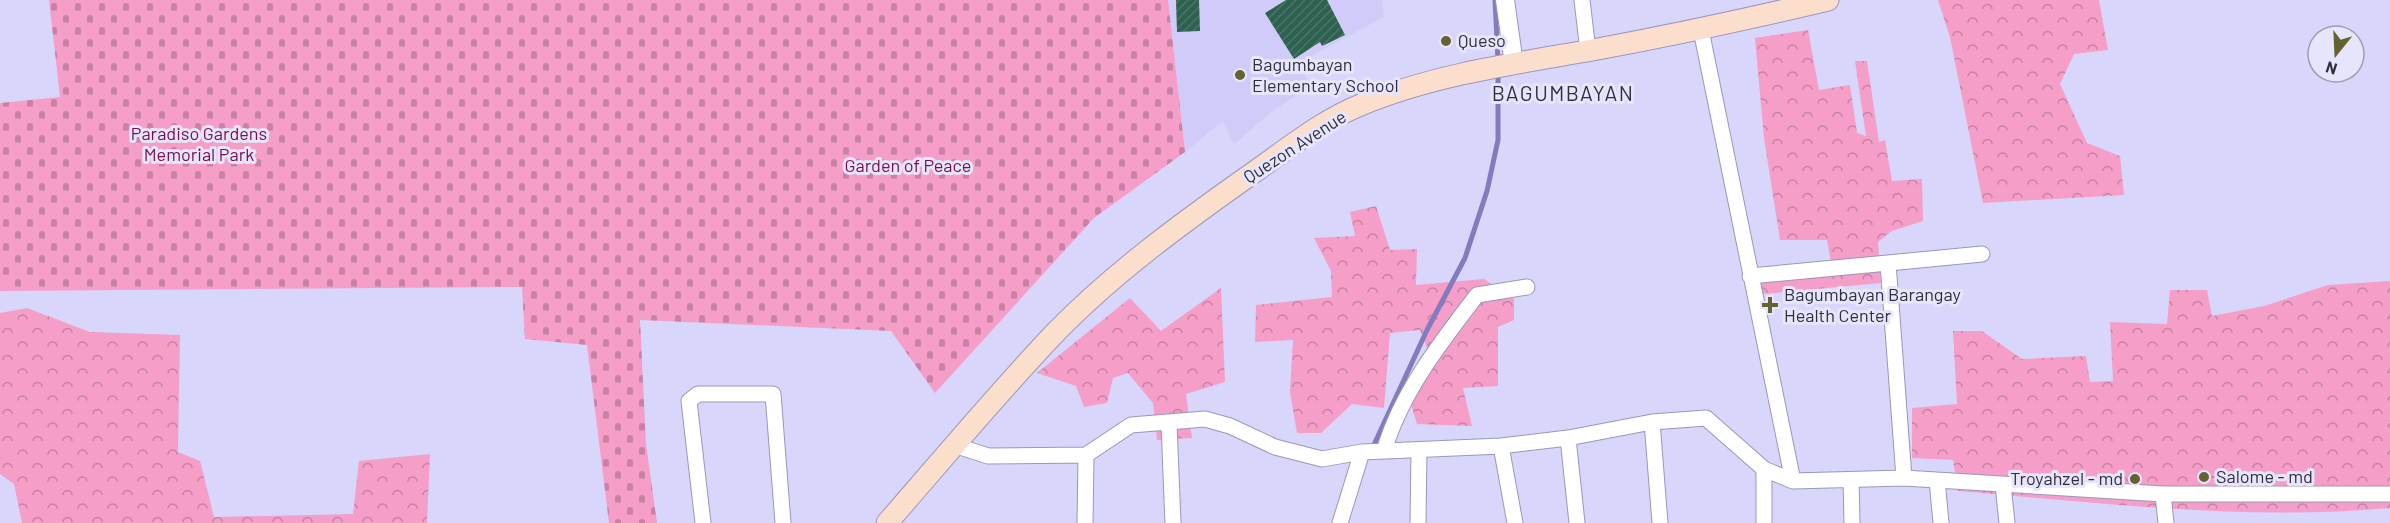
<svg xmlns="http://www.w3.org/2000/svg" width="2390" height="523" font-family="Barlow,sans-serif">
  <defs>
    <pattern id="forest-crowns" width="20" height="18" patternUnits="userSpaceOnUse" patternTransform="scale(1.5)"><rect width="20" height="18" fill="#f49ec8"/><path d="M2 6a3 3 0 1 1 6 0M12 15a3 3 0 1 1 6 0" fill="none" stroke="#c681a4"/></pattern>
    <pattern id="cemetery-stones" width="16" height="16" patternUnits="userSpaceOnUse" patternTransform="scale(1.5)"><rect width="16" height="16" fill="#f49ec8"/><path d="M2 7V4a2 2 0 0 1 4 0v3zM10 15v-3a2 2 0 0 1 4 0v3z" fill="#c681a4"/></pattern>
    <pattern id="building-hatch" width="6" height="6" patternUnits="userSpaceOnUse" patternTransform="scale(1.5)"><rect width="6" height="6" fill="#2d6251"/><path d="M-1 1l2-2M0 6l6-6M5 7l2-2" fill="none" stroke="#4b7568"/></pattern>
  </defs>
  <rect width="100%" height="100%" fill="#d9d6fb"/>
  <path fill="#d0cbf8" d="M 1168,0 L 1382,0 L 1384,17 L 1298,63 L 1311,86 L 1274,110 L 1234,144 L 1223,121 L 1185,152 Z"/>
  <path fill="url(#forest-crowns)" d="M 1938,0 L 2099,0 L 2108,50 L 2074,54 L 2060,84 L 2087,143 L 2120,156 L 2124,195 L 1983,203 L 1950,37 Z
    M 1808,30 L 1819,90 L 1850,85 L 1857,133 L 1866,136 L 1855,61 L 1867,61 L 1879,142 L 1885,140 L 1892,181 L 1922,179 L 1923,221 L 1892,231 L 1878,242 L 1881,283 L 1763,294 L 1757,280 L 1833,273 L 1827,240 L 1780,240 L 1764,138 L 1755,38 Z
    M 1376,206 L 1390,250 L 1417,249 L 1416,285 L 1484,279 L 1514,299 L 1514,320 L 1498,327 L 1498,386 L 1463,388 L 1472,426 L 1417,424 L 1409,398 L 1428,350 L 1420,330 L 1390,333 L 1384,408 L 1352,404 L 1321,433 L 1297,433 L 1290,392 L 1293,340 L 1255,342 L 1256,305 L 1332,297 L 1331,271 L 1314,238 L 1355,236 L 1350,212 Z
    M 2390,281 L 2390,508 C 2246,521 2102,503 1958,491 L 1953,460 L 1912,458 L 1912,408 L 1957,404 L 1953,331 L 1982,331 L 2022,359 L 2086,356 L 2090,382 L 2113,381 L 2110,322 L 2167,324 L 2170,290 L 2207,290 L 2212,316 L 2264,306 L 2328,285 Z
    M 1221,288 L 1225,382 L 1186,394 L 1192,438 L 1157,440 L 1153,403 L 1128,373 L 1113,378 L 1107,403 L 1084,407 L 1076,386 L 1037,373 L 1130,298 L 1161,331 Z
    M 27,308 L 90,332 L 180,335 L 178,452 L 200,461 L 214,517 L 353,514 L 359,461 L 430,454 L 427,523 L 22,523 L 14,484 L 0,474 L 0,313 Z"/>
  <path fill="url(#cemetery-stones)" d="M 49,0 L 1168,0 L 1185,152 L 1094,218 L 935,393 L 891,331 L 640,320 L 646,444 L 657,523 L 609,523 L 587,345 L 525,339 L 522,287 L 0,291 L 0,103 L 60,97 Z"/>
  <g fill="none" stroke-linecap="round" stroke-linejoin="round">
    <path stroke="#847bbf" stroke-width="5" d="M 1495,0 L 1498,61
      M 1372,449 L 1427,330 L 1465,258 L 1487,191 L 1498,140 L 1498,71"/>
  </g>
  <path fill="url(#building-hatch)" d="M 1176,0 L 1199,0 L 1200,31 L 1177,32 Z
    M 1286,0 L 1327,0 L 1345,35 L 1322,46 L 1320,42 L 1294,59 L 1265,13 Z"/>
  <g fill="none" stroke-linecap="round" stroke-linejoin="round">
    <defs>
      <path id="minor" d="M 1582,0 L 1588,51
        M 1701,30 L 1793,481
        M 1888,263 L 1982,254
        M 1750,276 L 1888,263 L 1904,478
        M 1652,422 L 1660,523
        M 1169,424 L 1173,523
        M 1568,438 L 1577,523
        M 954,445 L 988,456 L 1086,455 L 1131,425 L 1205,419 L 1230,426 L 1275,447 L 1322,459 L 1362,452 L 1501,446 L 1568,438 L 1652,422 L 1706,418 L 1764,469 L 1793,481 L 1904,478 L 2163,494 L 2390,494
        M 1501,446 L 1515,523
        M 1384,451 C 1401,393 1440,343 1477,295 L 1527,287
        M 1764,469 L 1764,523
        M 1851,480 L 1852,523
        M 1937,480 L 1941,523
        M 2003,485 L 2007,523
        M 2163,494 L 2166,523
        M 703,523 L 689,401 L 698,394 L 773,394 L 783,523
        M 1085,523 L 1086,455
        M 1340,523 L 1362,452
        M 1418,523 L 1419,450"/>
      <path id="tertiary" d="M 1505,0 L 1514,64"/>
      <path id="secondary" d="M 887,523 C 942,460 996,395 1054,334 C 1112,274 1182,223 1250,175 C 1286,150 1322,120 1363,104 C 1434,75 1512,64 1587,51 C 1668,36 1748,19 1828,0"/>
    </defs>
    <use href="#minor" stroke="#9a97ba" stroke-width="17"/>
    <use href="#tertiary" stroke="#9a97ba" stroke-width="20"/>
    <use href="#secondary" stroke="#9a97ba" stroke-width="23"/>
    <use href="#minor" stroke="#fff" stroke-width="15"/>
    <use href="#tertiary" stroke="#fff" stroke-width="18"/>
    <use href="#secondary" stroke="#fcdecc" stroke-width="21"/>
  </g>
  <g fill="#626330" stroke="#e7e5fc" stroke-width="2">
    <circle cx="1446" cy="41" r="6"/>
    <circle cx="1240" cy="75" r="6"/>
    <path d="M1767 296h6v6h6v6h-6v6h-6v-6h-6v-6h6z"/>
    <circle cx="2204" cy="477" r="6"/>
    <circle cx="2135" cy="479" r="6"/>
  </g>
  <g text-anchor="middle" stroke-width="6" stroke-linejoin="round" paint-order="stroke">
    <g font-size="18" fill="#312f3e" stroke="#e7e5fc" text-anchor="start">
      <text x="1458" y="47">Queso</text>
      <text x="1252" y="71">Bagumbayan<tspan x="1252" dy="21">Elementary School</tspan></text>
      <text x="1784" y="301">Bagumbayan Barangay<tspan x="1784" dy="21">Health Center</tspan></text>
      <text x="2216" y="483">Salome - md</text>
      <text x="2123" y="485" text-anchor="end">Troyahzel - md</text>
    </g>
    <g font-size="18" fill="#7a0d51" stroke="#e7e5fc">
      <text x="199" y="140">Paradiso Gardens<tspan x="199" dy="21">Memorial Park</tspan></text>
      <text x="908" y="172">Garden of Peace</text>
    </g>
    <g font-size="18" fill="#312f3e" stroke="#e7e5fc">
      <text transform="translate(1295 147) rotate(-33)" y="6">Quezon Avenue</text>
    </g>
    <g font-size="21" letter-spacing="1.5" fill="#312f3e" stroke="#e7e5fc">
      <text x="1563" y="101">BAGUMBAYAN</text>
    </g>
  </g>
  <g transform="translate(2336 54) rotate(198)"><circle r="28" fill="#e7e5fc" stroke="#9e9cb0" stroke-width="1.5"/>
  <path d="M0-4.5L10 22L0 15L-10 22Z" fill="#626330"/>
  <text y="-9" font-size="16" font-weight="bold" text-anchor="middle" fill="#312f3e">N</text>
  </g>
</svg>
